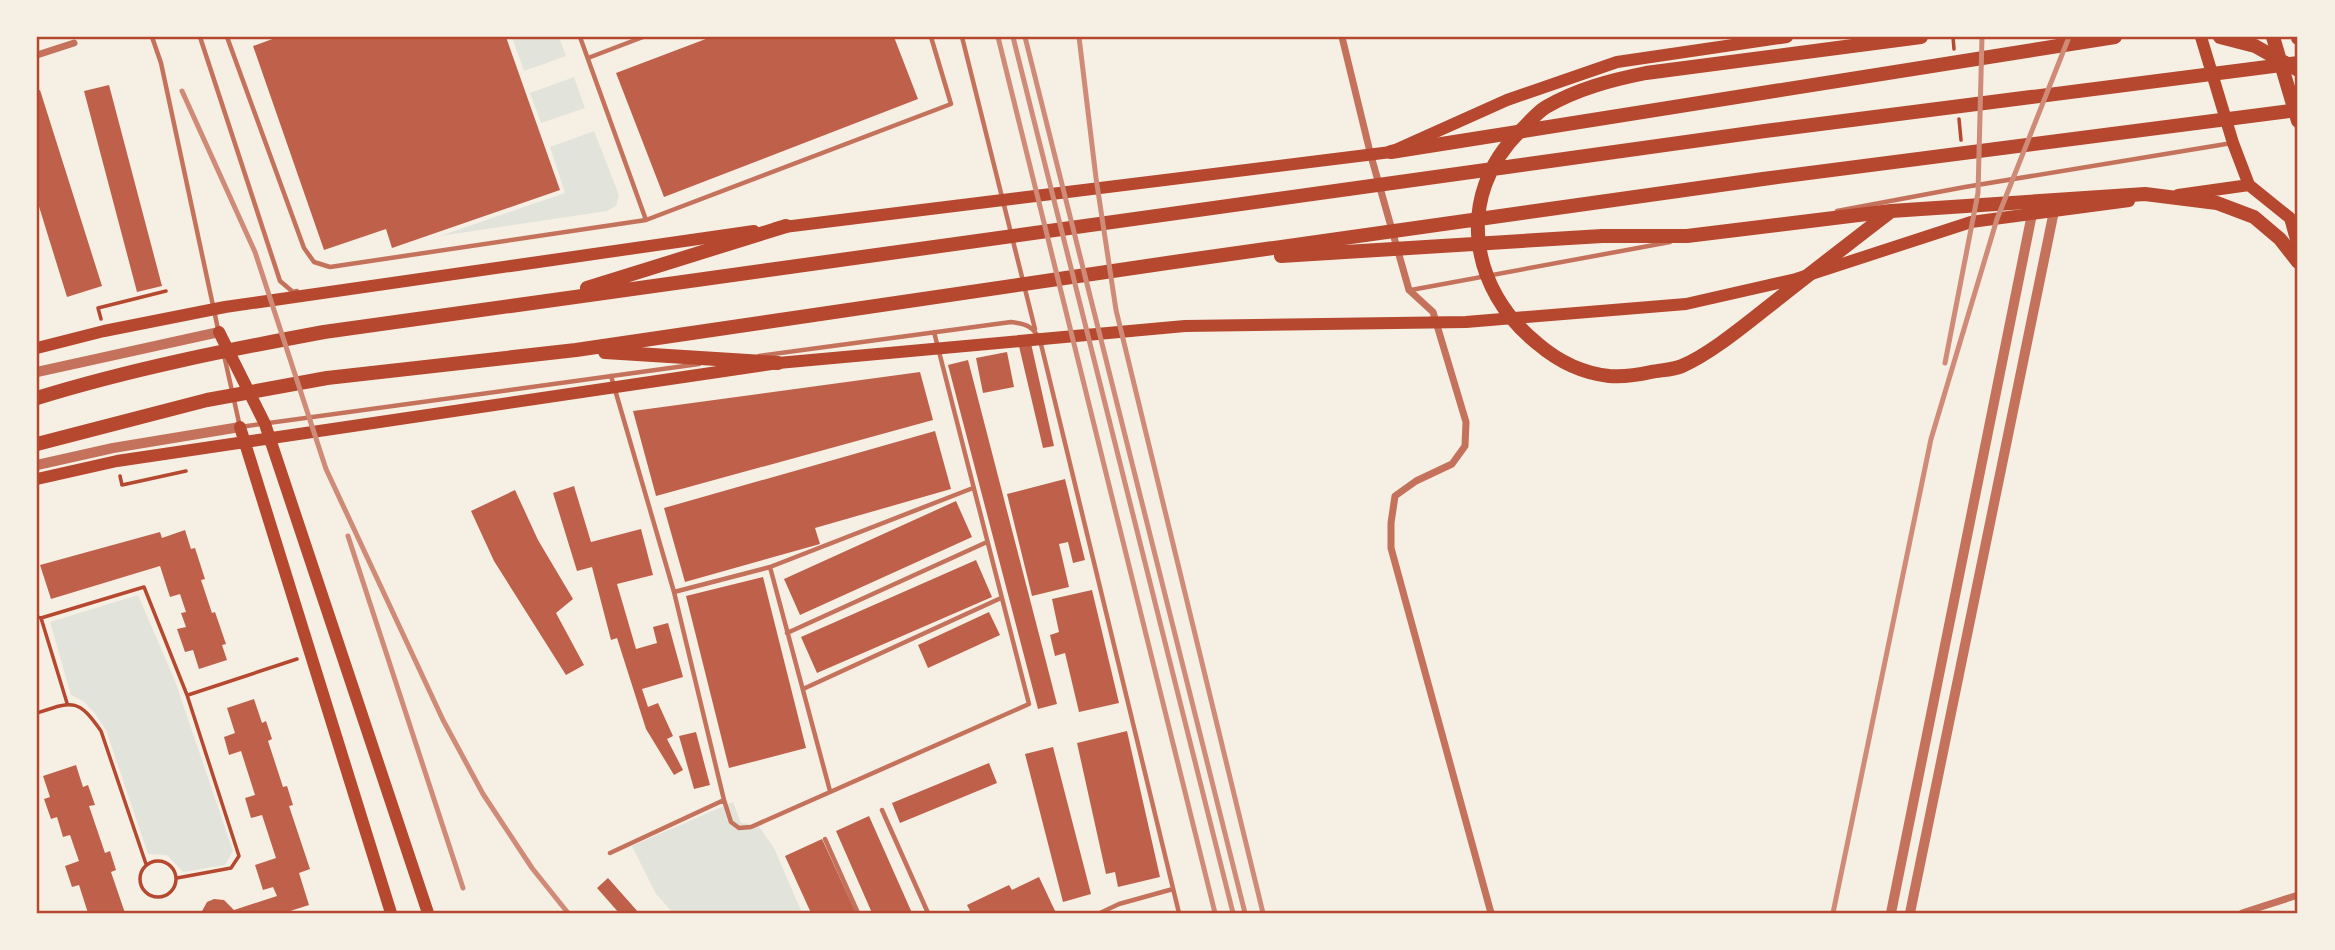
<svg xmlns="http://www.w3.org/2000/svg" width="2335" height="950" font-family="'Source Sans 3',sans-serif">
  <rect width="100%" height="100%" fill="#f6efe4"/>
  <path fill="#e2e4dc" d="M 512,37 L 559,37 L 566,56 L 524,71 Z
    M 574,77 L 585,108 L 541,123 L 530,93 Z
    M 594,131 L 619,195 L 616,206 L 607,211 L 440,236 L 565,193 L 550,147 Z
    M 138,595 L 175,681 L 233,851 L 225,865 L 183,872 L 167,855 L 148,854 L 106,730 L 94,712 L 83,701 L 71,695 L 50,622 Z
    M 733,802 L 741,823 L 758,825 L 774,848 L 802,913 L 673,913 L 656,894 L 632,846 Z"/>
  <path fill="#bf614a" d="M 278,37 L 506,37 L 560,190 L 392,248 L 386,229 L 324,250 L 253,46 Z
    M 711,37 L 894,37 L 918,99 L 664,197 L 616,73 Z
    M 109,85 L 162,286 L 137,292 L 84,91 Z
    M 40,90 L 102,286 L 67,297 L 37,200 L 37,91 Z
    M 1030,339 L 1054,446 L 1043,448 L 1018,342 Z
    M 1007,352 L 1014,387 L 983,393 L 976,358 Z
    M 968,360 L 1057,704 L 1038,709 L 948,365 Z
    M 920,372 L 933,420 L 656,496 L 633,411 Z
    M 935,431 L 951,489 L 815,528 L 820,544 L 685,582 L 664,508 Z
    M 1065,479 L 1085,560 L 1073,563 L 1068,542 L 1059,544 L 1069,587 L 1032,596 L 1007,494 Z
    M 574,486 L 591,542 L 641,529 L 653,575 L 617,584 L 636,649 L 657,643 L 653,627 L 668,623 L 683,677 L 642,689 L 648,707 L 658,703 L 673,736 L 667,739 L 683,770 L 674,775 L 646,729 L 617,638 L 611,640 L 592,567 L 577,571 L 553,493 Z
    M 515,490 L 538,540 L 573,599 L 556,613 L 584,665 L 566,675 L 494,561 L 471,511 Z
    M 956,501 L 972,537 L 800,615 L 784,579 Z
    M 185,530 L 191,549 L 195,548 L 205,579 L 201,580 L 212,613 L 215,612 L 226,644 L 222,645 L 227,660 L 199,669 L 193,650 L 185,652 L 177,629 L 186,627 L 181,613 L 186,612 L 180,594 L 170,597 L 160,566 L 51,599 L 40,565 L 160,532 L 162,538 Z
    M 976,560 L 992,597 L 817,673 L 801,637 Z
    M 763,577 L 806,748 L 729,768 L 686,596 Z
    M 1092,590 L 1119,703 L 1079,712 L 1065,653 L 1055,656 L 1050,635 L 1059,632 L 1052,599 Z
    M 989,612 L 1000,635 L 928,668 L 918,645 Z
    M 254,699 L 262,723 L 266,721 L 272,739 L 268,741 L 283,787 L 287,786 L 293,805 L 289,806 L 310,869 L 299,873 L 309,905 L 284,913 L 201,913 L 207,902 L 214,899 L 224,900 L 234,910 L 277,896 L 273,887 L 263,890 L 255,865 L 276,858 L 262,815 L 251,818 L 245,798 L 255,795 L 241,751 L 229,755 L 224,737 L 235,733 L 227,708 Z
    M 1127,731 L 1160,877 L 1118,887 L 1115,872 L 1106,874 L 1077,743 Z
    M 696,732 L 710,785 L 694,789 L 679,736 Z
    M 1053,747 L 1091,894 L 1063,902 L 1025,754 Z
    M 989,763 L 997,783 L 900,823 L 892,803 Z
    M 76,765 L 83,787 L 88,785 L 95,805 L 89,806 L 105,853 L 110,851 L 116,870 L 111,872 L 125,913 L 88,913 L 79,885 L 72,887 L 65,866 L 79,861 L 70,835 L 63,837 L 57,817 L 51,819 L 44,799 L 50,797 L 43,776 Z
    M 869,816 L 912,913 L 872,913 L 836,831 Z
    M 822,839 L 856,913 L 811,913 L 785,856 Z
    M 1039,877 L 1056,913 L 971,913 L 967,905 L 1009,885 L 1012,890 Z
    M 608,878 L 639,913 L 619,913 L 597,888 Z"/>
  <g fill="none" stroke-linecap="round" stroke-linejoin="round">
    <path stroke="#b5482f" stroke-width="3.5" d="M 1953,37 L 1954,49
      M 1959,119 L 1961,140
      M 101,319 L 98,308 L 166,291
      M 120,476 L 122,485 L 186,471
      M 37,617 L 41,618 L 67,703
      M 41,618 L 144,587 L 187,695 L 239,856 L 231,868 L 177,878
      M 188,695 L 297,659
      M 37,713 C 73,701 78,698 101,731 L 146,864
      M140 879a18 18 0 1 1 36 0a18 18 0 1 1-36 0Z"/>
    <path stroke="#c5725c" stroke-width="4.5" d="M 152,37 L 161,63 L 218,329
      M 200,37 L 280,281 L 293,292 L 297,291
      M 227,37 L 304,248 L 314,262 L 330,267 L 646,220 L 951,104 L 931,37
      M 580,37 L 646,220
      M 962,37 L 1035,329
      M 588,58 L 643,37
      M 1837,211 L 1965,187 L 2232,143
      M 1411,290 L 1670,242
      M 224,355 L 240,427 L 699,364
      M 759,356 L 1011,322 C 1026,324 1033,326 1040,340 L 1179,913
      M 611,376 L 674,592 L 724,800 L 731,822 L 739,828 L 751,827 L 1029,704 L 934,332
      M 770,567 L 830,791
      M 674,592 L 770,567 L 973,488
      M 787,633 L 987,542
      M 803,689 L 1001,598
      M 882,810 L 928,913
      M 825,839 L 858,913
      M 610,853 L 724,800
      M 1100,913 L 1119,904 L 1173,889"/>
    <path stroke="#c5725c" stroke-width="7" d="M 1342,37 L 1371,156 L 1409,290 L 1433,312 L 1466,422 L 1465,446 L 1452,464 L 1416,481 L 1395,496 L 1391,523 L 1391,548 L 1491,913
      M 37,55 L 74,43
      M 2242,913 L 2298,895"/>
    <path stroke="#c5725c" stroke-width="10" d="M 37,372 L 219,332
      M 37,465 L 113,448 L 240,427
      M 1891,913 L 2032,214
      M 1910,913 L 2054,211"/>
    <path stroke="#b5482f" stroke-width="12" d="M 2201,37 L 2233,143 L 2249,185 L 2290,218 L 2298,247
      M 2178,195 L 2249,185
      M 776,228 L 1391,152 L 1507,100 L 1617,62 L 1787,37
      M 219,332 L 265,424 L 428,913
      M 37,348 L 104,331 L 225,307 L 754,231
      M 240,427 L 391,913
      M 37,479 L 117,461 L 778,363 L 1185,326 L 1466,322 L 1686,304 L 1796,279 L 1971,222 L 2129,201"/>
    <path stroke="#b5482f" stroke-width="14" d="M 2220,37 L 2255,46 L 2298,70
      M 2273,37 L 2298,121
      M 2298,37 L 2298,38
      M 1391,152 L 2115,37"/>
    <path stroke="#b5482f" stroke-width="14" d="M 1890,212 C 1851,242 1812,272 1773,303 C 1747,323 1712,353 1682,366 C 1673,370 1661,370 1651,372 C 1638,375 1622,377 1609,376 C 1582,373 1558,361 1538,344 C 1469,289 1455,196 1519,132 C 1528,124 1536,113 1546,107 C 1577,89 1611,80 1646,73 L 1921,37
      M 1281,256 L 1602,236 L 1687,236 L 1891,211 L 2145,194 L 2217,203 L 2254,217 L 2280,239 L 2298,262
      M 587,288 L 786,226
      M 605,352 L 778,363
      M 37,398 C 131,369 227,350 324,332 L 1765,131 L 2298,63
      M 37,444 L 207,400 L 327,378 L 576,350 L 1174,262 L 1763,179 L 2298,110"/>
    <path stroke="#cf8b77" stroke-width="5" d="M 998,37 L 1215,913
      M 1013,37 L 1233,913
      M 1025,37 L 1245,913
      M 1079,37 L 1096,178 L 1116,310 L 1263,913
      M 182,91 L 255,252 L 326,469 L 443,720 L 483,794 L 532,868 L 568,913
      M 1945,363 L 1978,193 L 1982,37
      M 348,536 L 463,888
      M 1833,913 L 1931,439 L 1997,219 L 2069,37"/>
  </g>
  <rect width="2335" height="950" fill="none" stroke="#f6efe4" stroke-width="77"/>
  <rect x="38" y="38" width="2258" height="874" fill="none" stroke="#b5482f" stroke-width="2.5"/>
</svg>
